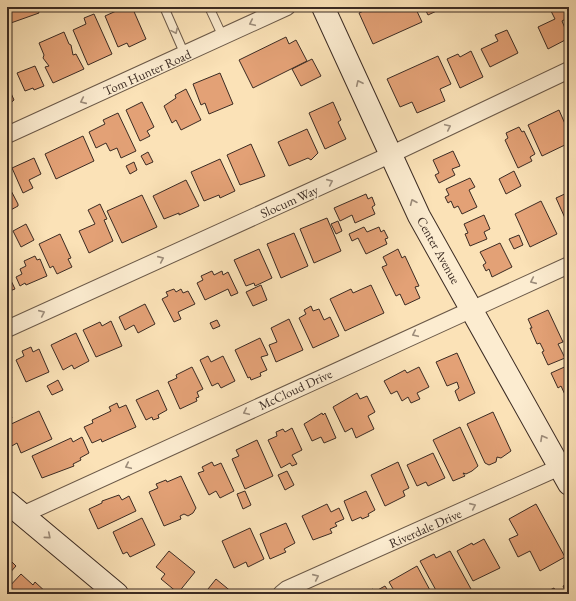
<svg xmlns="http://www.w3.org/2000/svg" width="576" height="601" font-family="'EB Garamond',serif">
  <rect width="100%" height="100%" fill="#fbe2b7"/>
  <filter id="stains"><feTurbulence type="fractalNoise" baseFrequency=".005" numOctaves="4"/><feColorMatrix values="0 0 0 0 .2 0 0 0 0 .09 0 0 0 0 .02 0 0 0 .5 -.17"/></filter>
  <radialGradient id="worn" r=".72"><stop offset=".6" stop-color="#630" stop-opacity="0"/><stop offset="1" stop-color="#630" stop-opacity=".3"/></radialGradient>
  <path fill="#e3a176" stroke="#3b2b23" d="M 7,7 L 37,7 L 39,13 L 8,24 Z
    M 125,7 L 132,7 L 146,39 L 129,47 L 127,43 L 118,47 L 105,16 Z
    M 373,7 L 415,7 L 422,22 L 373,44 L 359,13 Z
    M 424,7 L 445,7 L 428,15 Z
    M 554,7 L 568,7 L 569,9 L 569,17 L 562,21 L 569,38 L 548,49 L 538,27 L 555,19 L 550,9 Z
    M 94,14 L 112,54 L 88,65 L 73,30 L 86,24 L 84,18 Z
    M 507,30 L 518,53 L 490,67 L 481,49 L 498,41 L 495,35 Z
    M 64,32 L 69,44 L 71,45 L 73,55 L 76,54 L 84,69 L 53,83 L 45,67 L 49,66 L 43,58 L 44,55 L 39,43 Z
    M 286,37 L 289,44 L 296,40 L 307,61 L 253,88 L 239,60 Z
    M 471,51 L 483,77 L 460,88 L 447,59 L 458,54 L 460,57 Z
    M 438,56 L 451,84 L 440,89 L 445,101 L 417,113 L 412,102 L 400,107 L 387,79 Z
    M 312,59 L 321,76 L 301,86 L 292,69 Z
    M 35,66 L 44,86 L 34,90 L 33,88 L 25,91 L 17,73 Z
    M 220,73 L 233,104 L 209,114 L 205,103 L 201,105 L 193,84 Z
    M 7,84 L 14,100 L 7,106 Z
    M 186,89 L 201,120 L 181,130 L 176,120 L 172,123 L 164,106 L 176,98 L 175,95 Z
    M 142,102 L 154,127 L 147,131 L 150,136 L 140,141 L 126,110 Z
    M 333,102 L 341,120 L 338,122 L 346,139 L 325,149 L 309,113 Z
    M 559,110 L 569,133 L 569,143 L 542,156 L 528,125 Z
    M 118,113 L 136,151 L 121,158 L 117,148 L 110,151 L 106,143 L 96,148 L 89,132 L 105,124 L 103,120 Z
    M 519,127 L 522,132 L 524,131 L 535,154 L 530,157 L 532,161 L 518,168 L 505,140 L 508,138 L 506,133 Z
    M 307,129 L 318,153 L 311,160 L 308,158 L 289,166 L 278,142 Z
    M 83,136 L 94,161 L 56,179 L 45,154 Z
    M 251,144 L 265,176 L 240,185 L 227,155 Z
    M 453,151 L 460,166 L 452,169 L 455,175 L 439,183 L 435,175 L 439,173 L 433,160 Z
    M 148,152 L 153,162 L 146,165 L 141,156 Z
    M 34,158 L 41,174 L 29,180 L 33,188 L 23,193 L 12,168 Z
    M 220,159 L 235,191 L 220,198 L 219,195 L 204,201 L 191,172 Z
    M 134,162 L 137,170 L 130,174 L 126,166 Z
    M 514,171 L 521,186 L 506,194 L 499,179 Z
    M 470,178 L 475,187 L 469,190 L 477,207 L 462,214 L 458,206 L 454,208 L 451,201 L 448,203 L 445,197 L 449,195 L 446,189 Z
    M 186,180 L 199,206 L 179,215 L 179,213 L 164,219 L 153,196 Z
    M 7,183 L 18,204 L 18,206 L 7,212 Z
    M 569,192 L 569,227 L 556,198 Z
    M 366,194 L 368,199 L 372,197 L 375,205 L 372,207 L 375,214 L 355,223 L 352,215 L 340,221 L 334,208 Z
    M 142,195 L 157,227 L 122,243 L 107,211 Z
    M 541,201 L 557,234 L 530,247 L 515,214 Z
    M 100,204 L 107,219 L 104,220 L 113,241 L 89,253 L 79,231 L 95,224 L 88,210 Z
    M 484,215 L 490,229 L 484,232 L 487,239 L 470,246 L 465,234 L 468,233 L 464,224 Z
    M 327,218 L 341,251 L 314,263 L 300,229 Z
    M 338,221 L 342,231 L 336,234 L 331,224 Z
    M 26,224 L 34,240 L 21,247 L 13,231 Z
    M 364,227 L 367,232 L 379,227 L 381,232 L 384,230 L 388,238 L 385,239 L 387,244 L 366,254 L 358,238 L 352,241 L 349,234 Z
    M 294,233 L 308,266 L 281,278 L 267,244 Z
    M 60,234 L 71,258 L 68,259 L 72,267 L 57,274 L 53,266 L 50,268 L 39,244 Z
    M 519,235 L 523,245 L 514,249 L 509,239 Z
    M 500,243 L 512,267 L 492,277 L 489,269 L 486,271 L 483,265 L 486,263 L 480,252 Z
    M 259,249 L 272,278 L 255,286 L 254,283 L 246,286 L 234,260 Z
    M 398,249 L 402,258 L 405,256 L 419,286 L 415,287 L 420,298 L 405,305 L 400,294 L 396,296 L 382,267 L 387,265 L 383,257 Z
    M 35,256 L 37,260 L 40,259 L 47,276 L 26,285 L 25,283 L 20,286 L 16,277 L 22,274 L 20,269 L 26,266 L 24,261 Z
    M 212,271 L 214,275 L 222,271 L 223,275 L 228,272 L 238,293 L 231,296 L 228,289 L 205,300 L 197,283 L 203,280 L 201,276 Z
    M 7,272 L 15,289 L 7,292 Z
    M 261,285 L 267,300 L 253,306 L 246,292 Z
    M 371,285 L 384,313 L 345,331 L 330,299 L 351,289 L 353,293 Z
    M 174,289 L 176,292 L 181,289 L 183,293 L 188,291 L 195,304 L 178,312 L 181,319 L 174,322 L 162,299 L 168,296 L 166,292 Z
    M 145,304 L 155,324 L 138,333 L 134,325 L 125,330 L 119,317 Z
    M 311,306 L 313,311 L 319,309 L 324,320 L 330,317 L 339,336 L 313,348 L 299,318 L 306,314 L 304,310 Z
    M 548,310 L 563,342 L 558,344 L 565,358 L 548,365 L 542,352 L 544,351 L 540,343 L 537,344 L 530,328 L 532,328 L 528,319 Z
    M 289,319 L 303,350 L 276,362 L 269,345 L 277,342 L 271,328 Z
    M 217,320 L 220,326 L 213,329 L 210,323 Z
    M 111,321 L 122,346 L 96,357 L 83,330 L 100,322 L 102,326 Z
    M 76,333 L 89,361 L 74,369 L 72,365 L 63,370 L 51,345 Z
    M 260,338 L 268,355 L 261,357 L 267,370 L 260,373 L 261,376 L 251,380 L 250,377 L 248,378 L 235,350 Z
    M 31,347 L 33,352 L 39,349 L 49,372 L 26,382 L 16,360 L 24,356 L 22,351 Z
    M 457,353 L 475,393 L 459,401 L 455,391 L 459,388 L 457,382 L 447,386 L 436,362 Z
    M 208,356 L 211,362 L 223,356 L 235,381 L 221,388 L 218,383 L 212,386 L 200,360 Z
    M 569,365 L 569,398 L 567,399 L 561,386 L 558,388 L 551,373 Z
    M 192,367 L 203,389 L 197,392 L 199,397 L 196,398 L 197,401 L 180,409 L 168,382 L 177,378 L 176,375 Z
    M 419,367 L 429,387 L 417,393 L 420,399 L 411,403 L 408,397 L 402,401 L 397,391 L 391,394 L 384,381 L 405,370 L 407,373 Z
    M 58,380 L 63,390 L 52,395 L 47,386 Z
    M 158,390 L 167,410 L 158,415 L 159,418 L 153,420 L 152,417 L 146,420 L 136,400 Z
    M 357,393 L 360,399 L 367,396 L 375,412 L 368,416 L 374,429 L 356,438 L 352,428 L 345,432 L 333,407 Z
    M 117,403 L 119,408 L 126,405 L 136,427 L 102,442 L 101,439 L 92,443 L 84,427 L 93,423 L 92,420 L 111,411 L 109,407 Z
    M 7,407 L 12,418 L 7,420 Z
    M 39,411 L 52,439 L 21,453 L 17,443 L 10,447 L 7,440 L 7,426 Z
    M 493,412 L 511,451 L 501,458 L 497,457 L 496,462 L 489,465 L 485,463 L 467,424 Z
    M 322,413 L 323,415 L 325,413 L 336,438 L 324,443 L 321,437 L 312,441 L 304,424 Z
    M 460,427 L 478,466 L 472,471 L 466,474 L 463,473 L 465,476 L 453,481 L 433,440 Z
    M 292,428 L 302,450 L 292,455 L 297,464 L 292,466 L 290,463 L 281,468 L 268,440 L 277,436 L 276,432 L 283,429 L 285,432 Z
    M 82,437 L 89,453 L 80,458 L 81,460 L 73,464 L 74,466 L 42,478 L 32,456 L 71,438 L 73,442 Z
    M 257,440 L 273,476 L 245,489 L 232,459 L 239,456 L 236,450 Z
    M 433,453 L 445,478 L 428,486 L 426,482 L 417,486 L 407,465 Z
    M 212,462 L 214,466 L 221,463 L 234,491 L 220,498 L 216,491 L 209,495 L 198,473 L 204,471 L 202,467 Z
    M 398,462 L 409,488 L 403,491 L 405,496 L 385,506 L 371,475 Z
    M 287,471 L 294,485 L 285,490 L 278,475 Z
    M 181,476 L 196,508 L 193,513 L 188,516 L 184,514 L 180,516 L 181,519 L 164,526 L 149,492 L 158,488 L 156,484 L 166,480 L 167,482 Z
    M 245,491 L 251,505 L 243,509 L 237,494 Z
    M 366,491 L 375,510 L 368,514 L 369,516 L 362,519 L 361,517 L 352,521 L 344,501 Z
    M 119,495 L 122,500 L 129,496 L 136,511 L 98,529 L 89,509 L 102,503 L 102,501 Z
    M 327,504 L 331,512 L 339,508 L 344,519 L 335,523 L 337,526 L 330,529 L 332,533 L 313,540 L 302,516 Z
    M 536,504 L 565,557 L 540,571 L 530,551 L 518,557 L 509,539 L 518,535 L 509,519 Z
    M 142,518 L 155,545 L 130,557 L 127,552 L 123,554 L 113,532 Z
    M 286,523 L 295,543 L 284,549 L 286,552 L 270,559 L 260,534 Z
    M 250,528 L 264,559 L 248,567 L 246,562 L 234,568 L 222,541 Z
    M 484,539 L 500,568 L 473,581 L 457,551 L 472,543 L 473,545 Z
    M 169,551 L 195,572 L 178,593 L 161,579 L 165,574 L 156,567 Z
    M 450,551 L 471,589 L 461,594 L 438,594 L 420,561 L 434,554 L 436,558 Z
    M 7,557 L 16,566 L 7,576 Z
    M 417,566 L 432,594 L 396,594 L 389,582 Z
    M 21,574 L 33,585 L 35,582 L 48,594 L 7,594 L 7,589 Z
    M 216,579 L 233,593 L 232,594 L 204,594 Z
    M 569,583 L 569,594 L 567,594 L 563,586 Z
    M 385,586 L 390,594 L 365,593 L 373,589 L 374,592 Z
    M 554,588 L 557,594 L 542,594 Z"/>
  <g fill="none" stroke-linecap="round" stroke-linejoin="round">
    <defs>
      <path id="service" d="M 164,7 L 185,55
        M 209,7 L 223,37"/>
      <path id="minor" d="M 7,135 L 287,7
        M 7,329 L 392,154 L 569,70
        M 22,515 L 569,265
        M 281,594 L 287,589 L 569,463"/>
      <path id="secondary" d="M 323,7 L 419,216 L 569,484
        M 7,502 L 117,594"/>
    </defs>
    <use href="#service" stroke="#6b5948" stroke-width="10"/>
    <use href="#minor" stroke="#6b5948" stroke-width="18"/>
    <use href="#secondary" stroke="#3b2b23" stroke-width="24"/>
    <use href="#service" stroke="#fcecd0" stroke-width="8"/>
    <use href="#minor" stroke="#fcecd0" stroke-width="16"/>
    <use href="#secondary" stroke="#fcecd0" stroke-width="22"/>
  </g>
  <defs><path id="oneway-chevron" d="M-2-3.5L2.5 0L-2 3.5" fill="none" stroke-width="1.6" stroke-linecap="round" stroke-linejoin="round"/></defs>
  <g stroke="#9c8c7a">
    <use href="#oneway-chevron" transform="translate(252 23) rotate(155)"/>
    <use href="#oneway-chevron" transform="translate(175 31) rotate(66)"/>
    <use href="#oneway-chevron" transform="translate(359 83) rotate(-115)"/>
    <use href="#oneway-chevron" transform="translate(83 101) rotate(156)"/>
    <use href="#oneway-chevron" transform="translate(448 127) rotate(-25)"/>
    <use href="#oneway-chevron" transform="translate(330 182) rotate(-24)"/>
    <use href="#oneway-chevron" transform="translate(413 202) rotate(-113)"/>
    <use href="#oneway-chevron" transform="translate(161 259) rotate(-24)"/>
    <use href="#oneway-chevron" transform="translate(533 281) rotate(156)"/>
    <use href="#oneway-chevron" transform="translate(42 313) rotate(-24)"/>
    <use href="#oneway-chevron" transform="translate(415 334) rotate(155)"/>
    <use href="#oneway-chevron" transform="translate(246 412) rotate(155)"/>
    <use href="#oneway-chevron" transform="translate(543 438) rotate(-119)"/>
    <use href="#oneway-chevron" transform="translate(128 466) rotate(155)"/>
    <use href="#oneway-chevron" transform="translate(473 506) rotate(-24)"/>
    <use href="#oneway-chevron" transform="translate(48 536) rotate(40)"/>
    <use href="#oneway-chevron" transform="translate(316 577) rotate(-24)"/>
  </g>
  <g text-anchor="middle" stroke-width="3" stroke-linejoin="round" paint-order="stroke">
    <g font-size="13" fill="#3b2b23" stroke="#fcecd0">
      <text transform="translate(147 72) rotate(-24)" y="5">Tom Hunter Road</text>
      <text transform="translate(289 201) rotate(-24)" y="5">Slocum Way</text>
      <text transform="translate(439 250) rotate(61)" y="5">Center Avenue</text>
      <text transform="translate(295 389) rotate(-25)" y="5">McCloud Drive</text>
      <text transform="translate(425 528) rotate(-24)" y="5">Riverdale Drive</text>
    </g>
  </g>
  <rect width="576" height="601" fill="none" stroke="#fbe2b7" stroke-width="24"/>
  <rect x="8" y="8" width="560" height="585" fill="none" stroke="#3b2b23" stroke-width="2"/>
  <rect x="12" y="12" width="552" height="577" fill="none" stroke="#3b2b23"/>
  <rect width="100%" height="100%" filter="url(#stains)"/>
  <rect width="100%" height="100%" fill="url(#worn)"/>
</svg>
